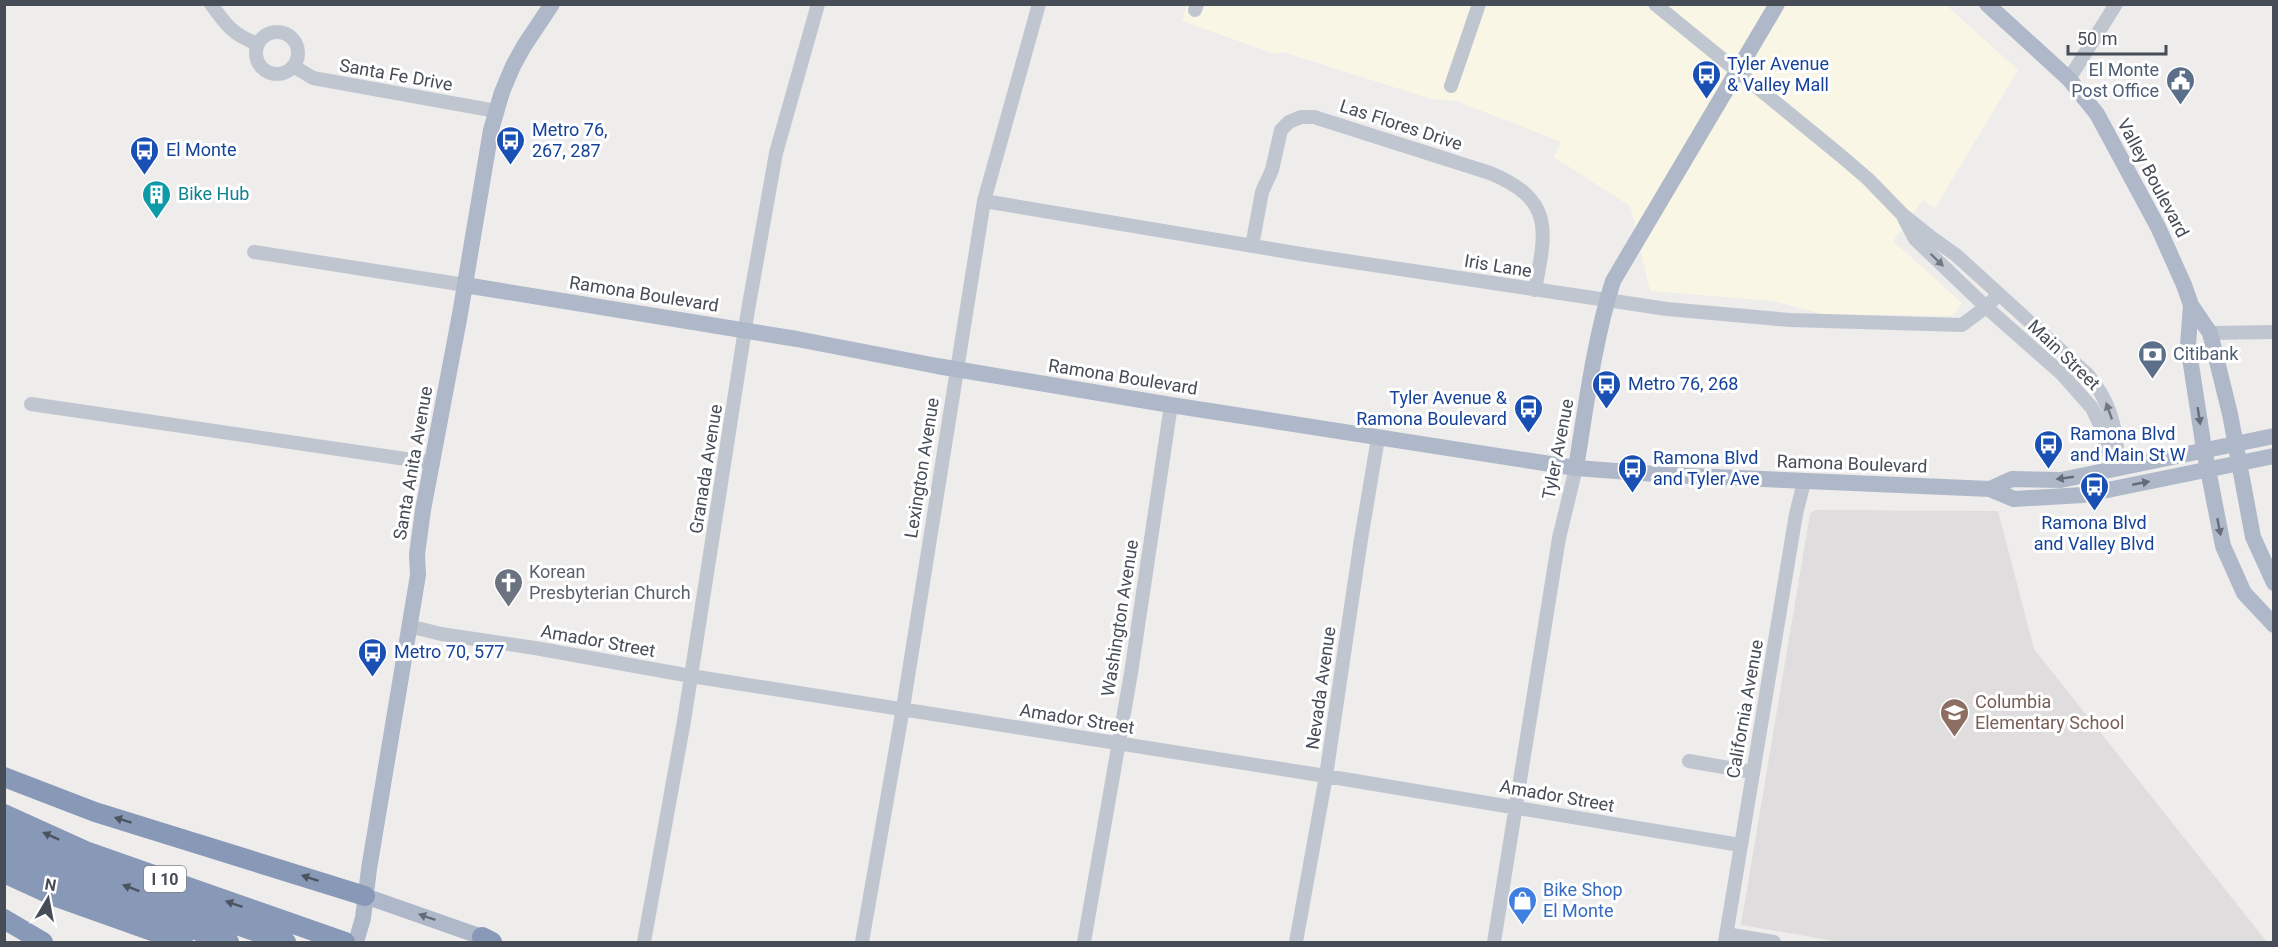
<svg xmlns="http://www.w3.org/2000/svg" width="2278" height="947" font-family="Roboto,sans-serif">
  <rect width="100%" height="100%" fill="#efecec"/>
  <path fill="#f9f6e5" d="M 1187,4 L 1946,5 L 2018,70 L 1935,208 L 1923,200 L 1893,241 L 1962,303 L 1953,316 L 1822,314 L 1773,301 L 1650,291 L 1630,206 L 1554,157 L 1561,142 L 1456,101 L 1431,99 L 1283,52 L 1275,54 L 1182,21 Z"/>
  <path fill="#dfdddd" d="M 1815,510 L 1998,511 L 2034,649 L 2267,942 L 1840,942 L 1741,925 L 1810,514 Z"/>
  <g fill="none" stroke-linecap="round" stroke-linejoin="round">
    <path stroke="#c0c6d0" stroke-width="14" d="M 211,4 C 226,25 233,35 258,44
      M 1655,4 L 1840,155 L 1868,179 L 1902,214 L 1932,238 L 1956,255 L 2088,375 C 2110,401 2119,434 2117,468
      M 1195,10 L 1197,4
      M256 53a21 21 0 1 1 42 0a21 21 0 1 1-42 0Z
      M 293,66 L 313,78 L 496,111
      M 2069,79 L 2116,4
      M 1451,86 L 1479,4
      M 984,201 L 1307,255 L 1667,309 L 1790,320 L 1962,325 L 1986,307 L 1999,294
      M 1904,218 L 1915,239 L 1986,307 L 2062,374 L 2092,408 L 2101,427 L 2107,450 L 2117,468
      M 1252,246 L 1262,192 L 1272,170 L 1281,130 L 1289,122 L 1301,117 L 1314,117 L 1490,173 C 1555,200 1546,231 1535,290
      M 254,252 L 465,285
      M 2210,333 L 2274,332
      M 31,404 L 433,463
      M 409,626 L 441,634 L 535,648 L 691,676 L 1326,776 L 1740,845
      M 1689,761 L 1752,772
      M 1726,934 L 1774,942
      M 644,942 L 684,721 L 748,310 L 776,153 L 818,4
      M 862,942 L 903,708 L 984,201 L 1039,4
      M 1084,942 L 1131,673 L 1171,405
      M 1296,942 L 1326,776 L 1361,539 L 1378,438
      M 1494,942 L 1559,538 L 1576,468
      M 1725,942 L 1796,514 L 1804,482"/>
    <path stroke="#aeb8c9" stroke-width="16" d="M 1987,4 L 2069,79 L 2097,114 L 2158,227 L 2184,285 L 2191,305 L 2210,333 L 2230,414 L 2253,537 L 2274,583
      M 465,285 L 797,339 L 937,366 L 1171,405 L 1576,468 L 1669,475 L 1990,489 L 2014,499 L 2083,495 L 2274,456
      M 2191,305 L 2188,345 L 2204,449 L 2223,546 L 2244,593 L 2274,625
      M 1576,468 C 1586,406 1594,341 1613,281 L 1777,4
      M 1990,489 L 2012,479 L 2061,480 L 2274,436
      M 365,896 L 482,937
      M 356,942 L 363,918 L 369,869 L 418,575 L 417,554 L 423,510 L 460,314 L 491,130 L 502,92 L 513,66 L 524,46 L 552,4"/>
    <path stroke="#8898b7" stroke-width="20" d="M 4,777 L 95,812 L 365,896
      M 4,814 L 88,852 L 345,942
      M 4,835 L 134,889 L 286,942
      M 4,854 L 83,889 L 229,942
      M 4,873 L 54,896 L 183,942
      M 4,919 L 43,942
      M 482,937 L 492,942"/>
  </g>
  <defs><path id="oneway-solid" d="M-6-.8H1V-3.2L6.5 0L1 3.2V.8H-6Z" transform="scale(1.5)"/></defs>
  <g fill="#717781">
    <use href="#oneway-solid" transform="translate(1937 260) rotate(44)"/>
    <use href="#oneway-solid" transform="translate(2109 411) rotate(-109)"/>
  </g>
  <g fill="#656d79">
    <use href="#oneway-solid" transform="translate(2199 416) rotate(81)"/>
    <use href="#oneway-solid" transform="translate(2065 478) rotate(172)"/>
    <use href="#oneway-solid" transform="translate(2141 483) rotate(-11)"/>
    <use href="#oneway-solid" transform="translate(2219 527) rotate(79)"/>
    <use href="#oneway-solid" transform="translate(427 917) rotate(-161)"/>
  </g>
  <g fill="#4d5461">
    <use href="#oneway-solid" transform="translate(123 820) rotate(-163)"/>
    <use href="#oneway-solid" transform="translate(51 836) rotate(-156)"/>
    <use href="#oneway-solid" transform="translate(310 878) rotate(-162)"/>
    <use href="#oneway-solid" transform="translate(131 888) rotate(-159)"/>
    <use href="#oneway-solid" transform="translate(234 904) rotate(-161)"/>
  </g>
  <defs>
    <symbol id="bus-pin" viewBox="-11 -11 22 30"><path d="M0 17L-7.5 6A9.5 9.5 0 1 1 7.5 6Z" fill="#1a4fb4" stroke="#fff"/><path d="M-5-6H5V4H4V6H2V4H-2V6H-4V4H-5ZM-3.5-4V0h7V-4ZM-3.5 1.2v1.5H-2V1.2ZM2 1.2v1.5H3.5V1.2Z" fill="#fff"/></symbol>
    <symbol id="civic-pin" viewBox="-11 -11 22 30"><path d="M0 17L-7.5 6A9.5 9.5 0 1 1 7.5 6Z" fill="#5c6f8a" stroke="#fff"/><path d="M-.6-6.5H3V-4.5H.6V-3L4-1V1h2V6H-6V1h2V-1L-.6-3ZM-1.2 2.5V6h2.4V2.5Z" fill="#fff"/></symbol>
    <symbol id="building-pin" viewBox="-11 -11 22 30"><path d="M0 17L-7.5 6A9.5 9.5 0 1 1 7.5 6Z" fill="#0f9aa8" stroke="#fff"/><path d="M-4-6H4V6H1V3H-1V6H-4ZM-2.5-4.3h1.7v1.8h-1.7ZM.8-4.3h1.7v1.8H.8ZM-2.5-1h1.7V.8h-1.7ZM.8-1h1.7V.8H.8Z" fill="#fff"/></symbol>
    <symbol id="bank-pin" viewBox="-11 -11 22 30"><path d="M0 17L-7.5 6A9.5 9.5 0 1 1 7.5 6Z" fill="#5c6f8a" stroke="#fff"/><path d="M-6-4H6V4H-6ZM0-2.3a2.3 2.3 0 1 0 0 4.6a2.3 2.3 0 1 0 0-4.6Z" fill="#fff"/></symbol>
    <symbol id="church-pin" viewBox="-11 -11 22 30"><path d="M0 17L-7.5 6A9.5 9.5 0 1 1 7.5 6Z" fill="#6b7280" stroke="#fff"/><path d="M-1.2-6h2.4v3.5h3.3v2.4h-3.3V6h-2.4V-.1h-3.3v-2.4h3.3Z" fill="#fff"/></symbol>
    <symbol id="school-pin" viewBox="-11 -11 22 30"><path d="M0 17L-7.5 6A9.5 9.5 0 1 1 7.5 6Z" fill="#8d6e63" stroke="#fff"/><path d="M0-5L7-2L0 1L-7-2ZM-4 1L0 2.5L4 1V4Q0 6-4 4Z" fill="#fff"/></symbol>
    <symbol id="shop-pin" viewBox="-11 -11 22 30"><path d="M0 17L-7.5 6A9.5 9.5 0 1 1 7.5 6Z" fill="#3f7fe0" stroke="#fff"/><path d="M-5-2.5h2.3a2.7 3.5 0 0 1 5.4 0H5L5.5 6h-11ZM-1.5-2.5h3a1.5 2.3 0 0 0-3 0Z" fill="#fff"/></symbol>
  </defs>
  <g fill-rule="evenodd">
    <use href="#bus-pin" x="1690" y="58" width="33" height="45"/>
    <use href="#civic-pin" x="2164" y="64" width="33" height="45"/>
    <use href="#bus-pin" x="494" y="124" width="33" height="45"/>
    <use href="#bus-pin" x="128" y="134" width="33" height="45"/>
    <use href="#building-pin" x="140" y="178" width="33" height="45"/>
    <use href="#bank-pin" x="2136" y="338" width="33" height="45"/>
    <use href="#bus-pin" x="1590" y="368" width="33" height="45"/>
    <use href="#bus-pin" x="1512" y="392" width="33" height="45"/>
    <use href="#bus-pin" x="2032" y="428" width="33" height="45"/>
    <use href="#bus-pin" x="1616" y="452" width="33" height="45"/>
    <use href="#bus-pin" x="2078" y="470" width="33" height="45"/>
    <use href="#church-pin" x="492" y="566" width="33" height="45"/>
    <use href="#bus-pin" x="356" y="636" width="33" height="45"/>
    <use href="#school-pin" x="1938" y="696" width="33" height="45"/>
    <use href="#shop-pin" x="1506" y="884" width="33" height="45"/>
  </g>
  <g text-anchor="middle" stroke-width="6" stroke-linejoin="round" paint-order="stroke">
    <rect fill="#fff" stroke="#7e8289" stroke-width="1.5" x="144" y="866" width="42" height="26" rx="4.5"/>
    <g font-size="16" font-weight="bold" fill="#464d57">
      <text x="165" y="885">I 10</text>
    </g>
    <g font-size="18" fill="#164399" stroke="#fff" text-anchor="start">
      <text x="1727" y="70">Tyler Avenue<tspan x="1727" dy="21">&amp; Valley Mall</tspan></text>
      <text x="532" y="136">Metro 76,<tspan x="532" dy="21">267, 287</tspan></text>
      <text x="166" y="156">El Monte</text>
      <text x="1628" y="390">Metro 76, 268</text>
      <text x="1507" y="404" text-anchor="end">Tyler Avenue &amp;<tspan x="1507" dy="21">Ramona Boulevard</tspan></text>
      <text x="2070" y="440">Ramona Blvd<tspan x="2070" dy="21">and Main St W</tspan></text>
      <text x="1653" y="464">Ramona Blvd<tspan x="1653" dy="21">and Tyler Ave</tspan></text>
      <text x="2094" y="529" text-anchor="middle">Ramona Blvd<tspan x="2094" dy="21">and Valley Blvd</tspan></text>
      <text x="394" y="658">Metro 70, 577</text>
    </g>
    <g font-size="18" fill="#4e5e75" stroke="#fff" text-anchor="end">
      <text x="2159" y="76">El Monte<tspan x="2159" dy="21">Post Office</tspan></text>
      <text x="2173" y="360" text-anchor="start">Citibank</text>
    </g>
    <g font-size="18" fill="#464d57" stroke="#fff">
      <text transform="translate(396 75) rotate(10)" y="6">Santa Fe Drive</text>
      <text transform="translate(1401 125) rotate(18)" y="6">Las Flores Drive</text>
      <text transform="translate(2153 178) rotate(62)" y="6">Valley Boulevard</text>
      <text transform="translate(1498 266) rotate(9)" y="6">Iris Lane</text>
      <text transform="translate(644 294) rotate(9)" y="6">Ramona Boulevard</text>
      <text transform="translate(2064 355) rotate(44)" y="6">Main Street</text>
      <text transform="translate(1123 377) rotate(9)" y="6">Ramona Boulevard</text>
      <text transform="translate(1558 449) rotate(-79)" y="6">Tyler Avenue</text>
      <text transform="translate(413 463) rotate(-80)" y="6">Santa Anita Avenue</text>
      <text transform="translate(1852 464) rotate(2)" y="6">Ramona Boulevard</text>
      <text transform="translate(922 468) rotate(-81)" y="6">Lexington Avenue</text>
      <text transform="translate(706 469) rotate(-81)" y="6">Granada Avenue</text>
      <text transform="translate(1120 618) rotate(-81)" y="6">Washington Avenue</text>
      <text transform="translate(598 641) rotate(10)" y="6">Amador Street</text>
      <text transform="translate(1321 688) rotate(-82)" y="6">Nevada Avenue</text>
      <text transform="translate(1745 709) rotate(-80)" y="6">California Avenue</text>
      <text transform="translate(1077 719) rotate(9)" y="6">Amador Street</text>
      <text transform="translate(1557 796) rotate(10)" y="6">Amador Street</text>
    </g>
    <g font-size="18" fill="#0d838f" stroke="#fff" text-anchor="start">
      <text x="178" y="200">Bike Hub</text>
    </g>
    <g font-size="18" fill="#5b616d" stroke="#fff" text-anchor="start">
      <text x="529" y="578">Korean<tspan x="529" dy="21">Presbyterian Church</tspan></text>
    </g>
    <g font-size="18" fill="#785e54" stroke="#fff" text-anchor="start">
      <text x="1975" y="708">Columbia<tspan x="1975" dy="21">Elementary School</tspan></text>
    </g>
    <g font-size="18" fill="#366cbe" stroke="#fff" text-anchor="start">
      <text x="1543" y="896">Bike Shop<tspan x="1543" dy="21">El Monte</tspan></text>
    </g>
  </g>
  <rect width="2278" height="947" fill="none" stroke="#464d57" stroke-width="12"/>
  <g transform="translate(48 899) rotate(10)" stroke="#ffffff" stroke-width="4.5" paint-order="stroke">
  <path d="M0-4.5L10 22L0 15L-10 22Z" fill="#464d57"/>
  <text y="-9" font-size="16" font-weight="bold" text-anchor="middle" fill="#464d57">N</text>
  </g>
  <path d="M2068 45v9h98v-9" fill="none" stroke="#464d57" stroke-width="3"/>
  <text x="2077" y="45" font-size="18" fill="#464d57" stroke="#ffffff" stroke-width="4.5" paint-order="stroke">50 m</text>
</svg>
